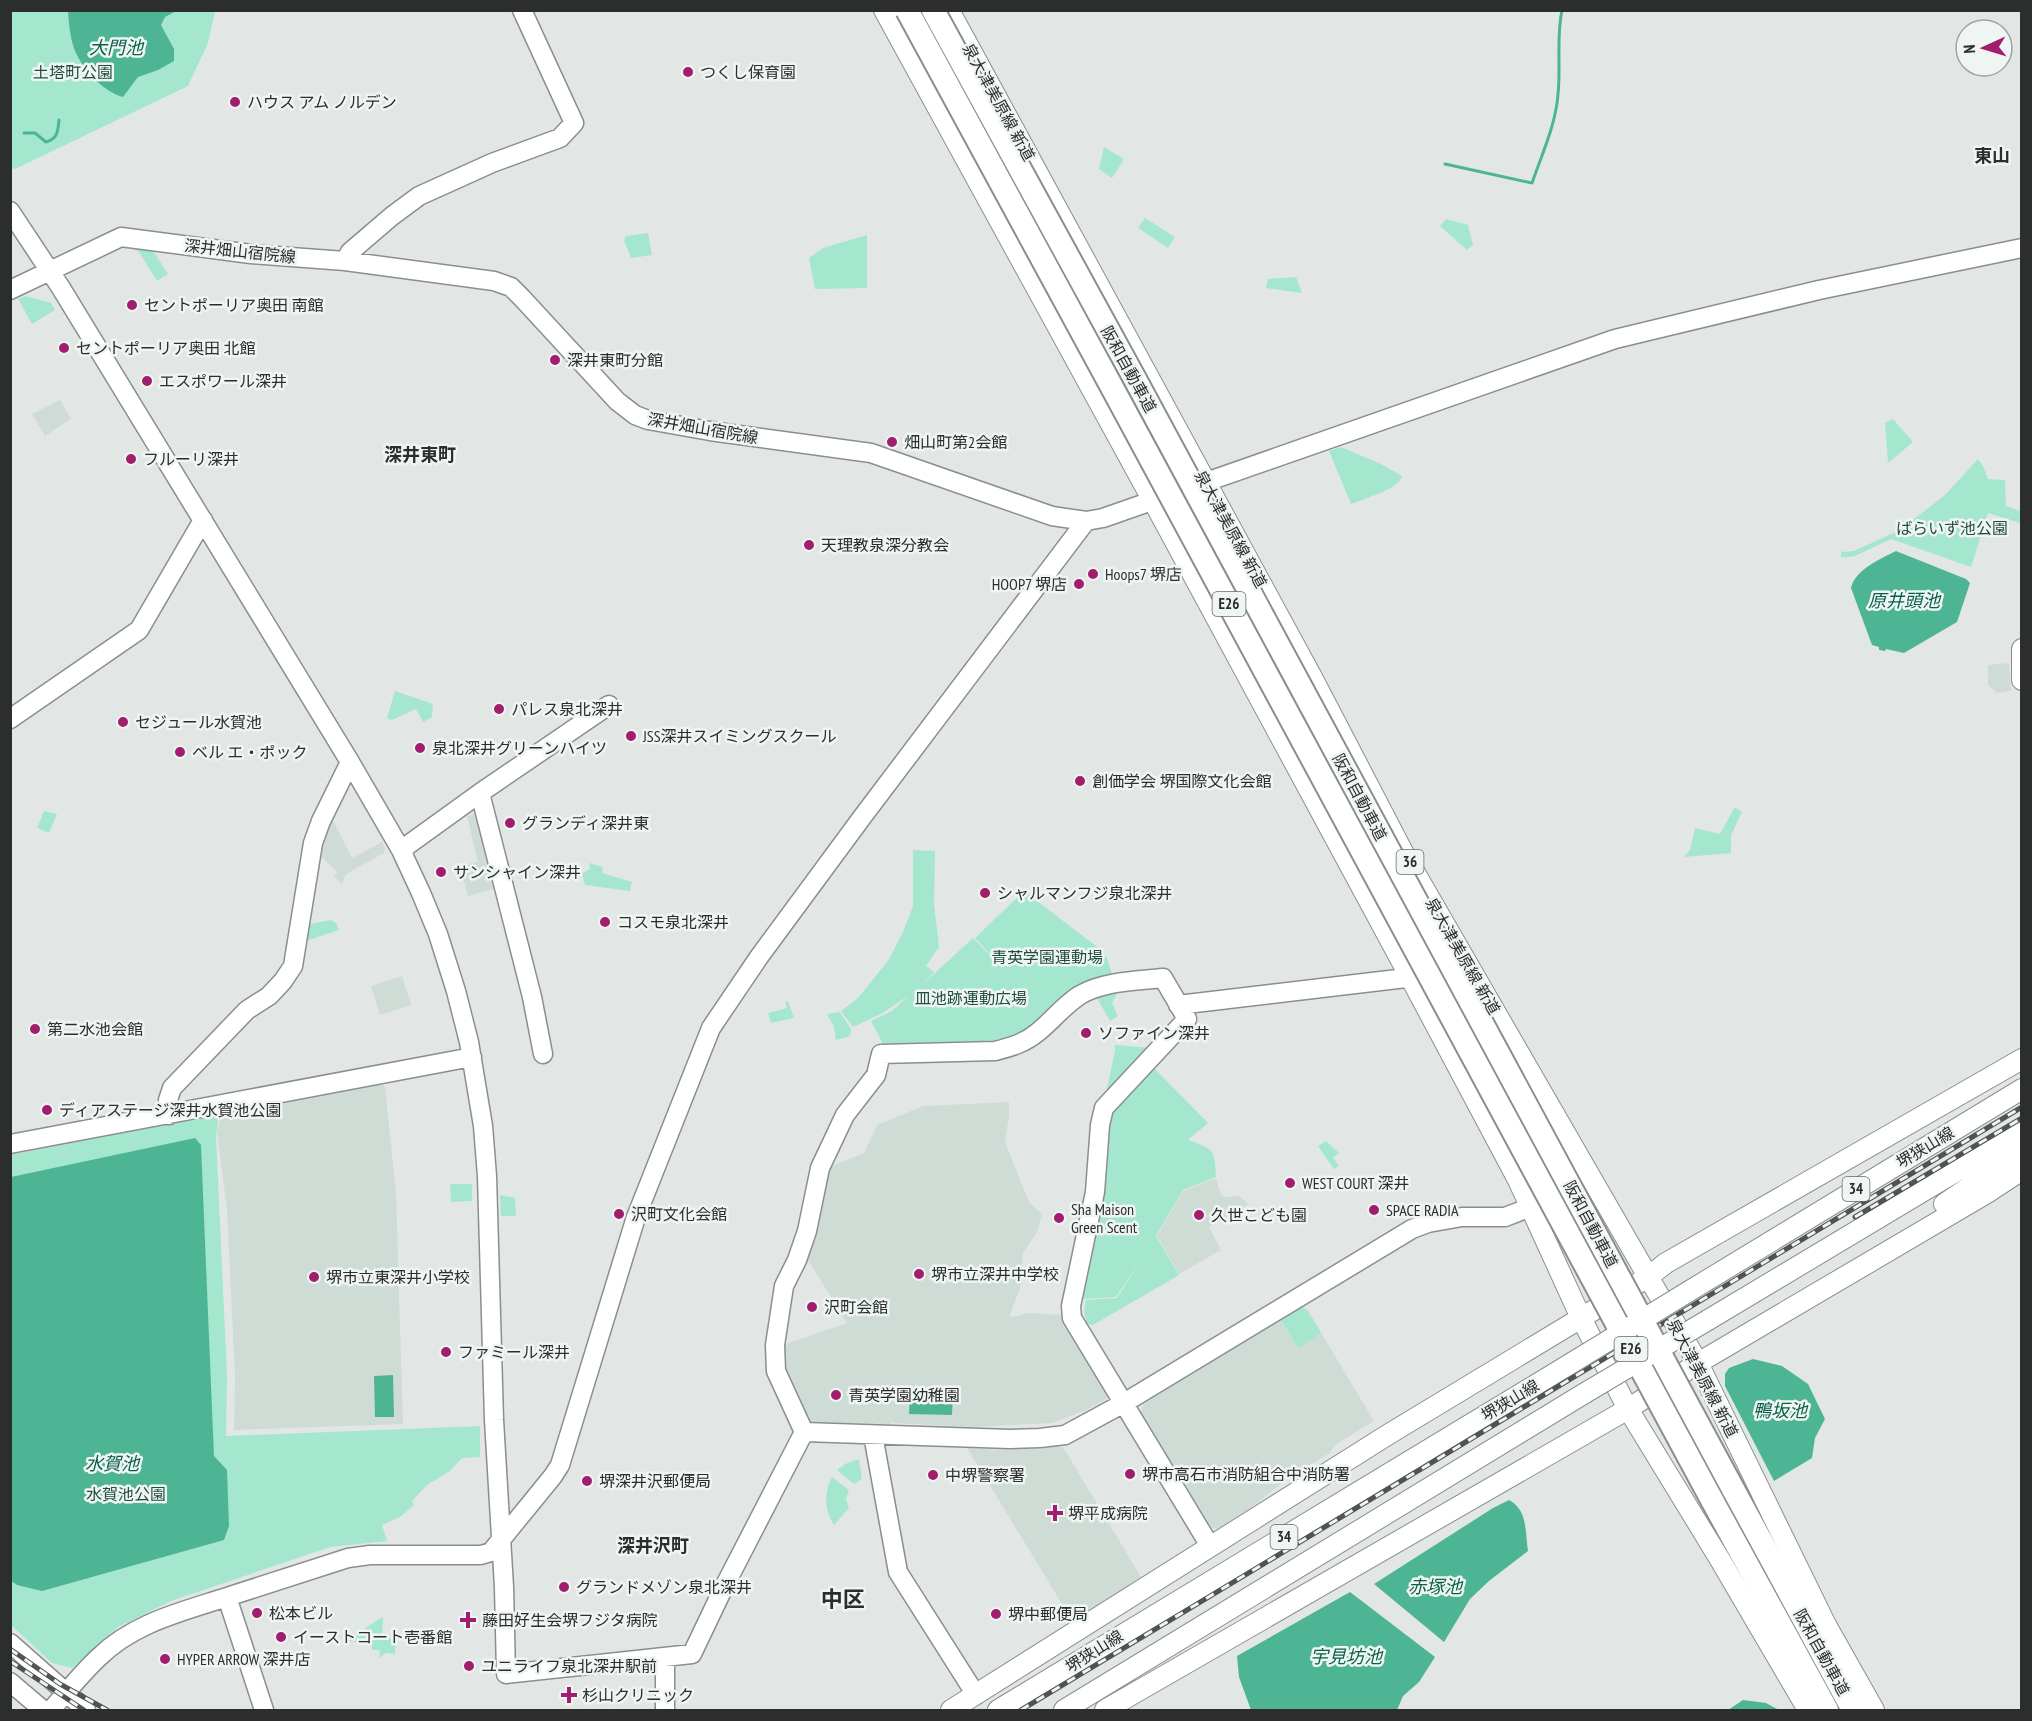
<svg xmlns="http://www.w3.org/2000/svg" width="2032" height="1721" font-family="'PT Sans Narrow','Noto Sans JP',sans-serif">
  <rect width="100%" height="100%" fill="#e2e7e5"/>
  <path fill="#cfdcd6" d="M 60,400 L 71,419 L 45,436 L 32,414 Z
    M 2009,663 L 2011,691 L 1997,693 L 1988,685 L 1988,665 Z
    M 477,813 L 497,888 L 468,896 L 460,867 L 478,862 L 467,816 Z
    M 330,814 L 352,858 L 382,842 L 385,848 L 384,853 L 346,874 L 342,884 L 334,876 L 337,872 L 317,852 Z
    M 402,976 L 411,1005 L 380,1015 L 371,986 Z
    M 381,1084 L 385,1087 L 396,1192 L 403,1424 L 234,1430 L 235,1377 L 227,1209 L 217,1132 L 221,1114 Z
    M 1009,1102 L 1009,1116 L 1005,1142 L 1029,1202 L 1042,1214 L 1037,1232 L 1023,1253 L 1020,1289 L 1010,1314 L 1011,1317 L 1029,1313 L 1063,1315 L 1063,1325 L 1106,1392 L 1107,1399 L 1084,1411 L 1052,1423 L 972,1427 L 892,1423 L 891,1421 L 891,1424 L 807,1423 L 779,1366 L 780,1346 L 847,1323 L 808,1260 L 821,1202 L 825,1169 L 864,1153 L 877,1125 L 923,1106 Z
    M 1216,1178 L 1221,1195 L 1225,1197 L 1239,1196 L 1249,1204 L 1209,1227 L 1221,1250 L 1179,1274 L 1157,1236 L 1183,1191 Z
    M 1300,1308 L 1307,1309 L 1374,1421 L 1335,1445 L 1330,1453 L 1290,1477 L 1253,1506 L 1219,1529 L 1212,1528 L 1141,1412 L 1143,1404 Z
    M 1058,1446 L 1063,1447 L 1141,1577 L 1073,1622 L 967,1448 L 998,1450 L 1041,1449 Z"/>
  <path fill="#a4e7ce" d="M 10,11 L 215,11 L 208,43 L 188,86 L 15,169 L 10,168 Z
    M 1104,147 L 1124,159 L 1112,178 L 1099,169 Z
    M 1145,218 L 1175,237 L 1168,248 L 1138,228 Z
    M 1446,219 L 1468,225 L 1473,245 L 1467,250 L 1440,226 Z
    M 648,233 L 652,255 L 631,258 L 624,240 L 626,236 Z
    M 867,235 L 867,288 L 815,289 L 809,258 L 823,248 Z
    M 131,247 L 152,249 L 168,274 L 157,281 L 139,252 Z
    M 1296,277 L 1302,293 L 1266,288 L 1268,279 Z
    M 26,296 L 51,303 L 55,310 L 32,324 L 18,299 Z
    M 1893,419 L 1913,442 L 1888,463 L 1885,423 Z
    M 1341,447 L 1381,464 L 1402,476 C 1399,489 1364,499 1351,504 L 1329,451 Z
    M 1978,459 L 1983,466 L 1988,479 L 2005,480 L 2006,506 L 2021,511 L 2020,523 L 1988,513 L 1971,567 L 1891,539 L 1855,556 L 1841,558 L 1841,552 L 1854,551 L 1900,530 L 1945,495 Z
    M 395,691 L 433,704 L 432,717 L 423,722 L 416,709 L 392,720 L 387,718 Z
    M 1735,807 L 1742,812 L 1731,835 L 1731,853 L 1684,857 L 1690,850 L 1695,828 L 1720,834 Z
    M 44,811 L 57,814 L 49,833 L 37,828 Z
    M 913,850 L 935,851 L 934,903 L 939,947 L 926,966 L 934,972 L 923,984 L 973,938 L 1010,975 L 975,938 L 1024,891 L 1096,946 L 1107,958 L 1112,974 L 1092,979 L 1074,987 L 1059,998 L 1028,1028 L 1004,1039 L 984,1041 L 883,1044 L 871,1021 L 892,1011 L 908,996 L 881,1014 L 853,1027 L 841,1011 L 858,998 L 888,961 L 903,932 L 913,906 Z
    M 589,863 L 603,867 L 602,873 L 632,882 L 630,891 L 585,885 L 582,873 L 590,869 Z
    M 331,920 L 336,923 L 339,930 L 300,943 L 305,925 Z
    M 1116,990 L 1116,996 L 1112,1003 L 1118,1016 L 1110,1021 L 1097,998 L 1100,993 Z
    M 788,1001 L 794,1018 L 771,1023 L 768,1013 L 787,1008 L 785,1002 Z
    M 840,1012 L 851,1029 L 850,1036 L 836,1040 L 834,1027 L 827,1014 Z
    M 1115,1045 L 1152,1048 L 1106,1093 L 1115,1051 Z
    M 1153,1067 L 1208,1123 L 1188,1140 C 1215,1150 1214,1148 1216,1177 L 1183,1190 L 1156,1236 L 1179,1275 L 1093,1325 L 1087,1324 L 1084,1311 L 1086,1300 L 1117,1298 L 1141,1260 L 1116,1297 L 1083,1299 L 1102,1203 L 1106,1135 L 1111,1113 Z
    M 219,1114 L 216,1136 L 227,1376 L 226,1436 L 480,1426 L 480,1457 L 462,1458 L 450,1471 L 427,1485 L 412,1501 L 414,1505 L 400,1517 L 382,1525 L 387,1541 L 330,1547 L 171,1601 L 118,1627 L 72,1668 L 52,1663 L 11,1625 L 10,1155 Z
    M 1326,1141 L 1339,1153 L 1333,1158 L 1339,1166 L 1334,1169 L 1318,1146 Z
    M 450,1184 L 472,1184 L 472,1201 L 451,1202 Z
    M 500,1195 L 515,1198 L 516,1216 L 501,1216 Z
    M 1300,1308 L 1306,1309 L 1321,1333 L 1298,1348 L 1281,1320 Z
    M 859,1459 L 862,1479 L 854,1484 L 837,1470 L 845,1464 Z
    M 832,1477 L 849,1490 L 846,1499 L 849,1508 L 834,1525 C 824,1510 824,1492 832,1477 Z
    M 383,1617 L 382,1638 L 396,1639 L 395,1654 L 386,1653 L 379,1658 L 380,1650 L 372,1650 L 372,1643 L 347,1641 C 360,1634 369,1624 383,1617 Z"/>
  <path fill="#4db594" d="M 68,11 L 176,11 L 165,17 L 161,25 L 174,49 L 174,61 L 158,70 L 138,77 L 123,97 C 103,91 84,71 76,53 C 70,40 69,24 68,11 Z
    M 1896,551 L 1966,579 L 1970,583 L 1957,622 L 1904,653 L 1886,649 L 1885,651 L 1879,650 L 1879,647 L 1872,645 L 1851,588 C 1855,570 1880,559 1896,551 Z
    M 195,1138 L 201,1145 L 214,1456 L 227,1470 L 229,1526 L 224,1540 L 42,1591 L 17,1585 L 10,1580 L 11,1177 Z
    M 1753,1359 L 1782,1366 L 1808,1384 L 1825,1419 L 1815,1438 L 1812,1458 L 1774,1481 L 1725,1386 L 1725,1374 L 1729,1368 Z
    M 393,1375 L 394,1417 L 375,1417 L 374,1376 Z
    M 910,1391 L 953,1392 L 952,1415 L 909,1414 Z
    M 1509,1500 C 1528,1510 1525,1532 1528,1551 L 1489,1581 L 1470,1599 L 1444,1642 L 1374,1584 L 1493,1508 Z
    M 1350,1592 L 1435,1657 L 1419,1682 L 1403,1696 L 1397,1710 L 1251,1710 L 1239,1677 L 1237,1656 Z
    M 1743,1700 L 1766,1703 L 1779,1710 L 1728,1710 Z"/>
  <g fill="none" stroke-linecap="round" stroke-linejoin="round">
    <path stroke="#4db594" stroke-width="3" d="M 24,133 L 35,133 L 46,142 C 58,139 58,130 59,120
      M 1445,164 L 1532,183 C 1542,154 1556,124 1558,94 C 1561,66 1556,38 1562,10"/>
    <defs>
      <path id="secondary" d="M 10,211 L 61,288 L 350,762 L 401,850 L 421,893 L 438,934 L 456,991 L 469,1042 L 483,1126 L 487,1176 L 494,1420 L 504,1587 L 506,1674 L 692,1654 L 723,1589 L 804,1432
        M 345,261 L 350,252 L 392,216 L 419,196 L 492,163 L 560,138 L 574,123 L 522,10
        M 10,290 L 121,237 L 251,254 L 345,261 L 494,281 L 511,287 L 522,298 L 617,401 L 635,415 L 648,420 L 710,431 L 871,453 L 1052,516 L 1086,521 L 1103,518 L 1615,339 L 1819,290 L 2022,248
        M 10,719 L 139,630 L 203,520
        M 480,793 L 532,997 L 543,1054
        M 401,850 L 480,793 L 609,705
        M 1178,1005 L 1423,976
        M 169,1115 L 168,1100 L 172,1088 L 247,1010 L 269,996 L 283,981 L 293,966 L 313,843 L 321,821 L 350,762
        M 10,1144 L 472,1057
        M 804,1432 L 776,1371 L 775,1345 L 784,1286 L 797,1260 L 807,1231 L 820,1168 L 845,1115 L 876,1075 L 881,1054 L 995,1051 C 1011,1047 1025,1043 1038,1032 C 1053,1020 1064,1005 1080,995 C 1104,981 1136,981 1163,978 L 1187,1019 L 1104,1108 L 1100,1125 L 1095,1192 L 1071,1306 L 1072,1318 L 1210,1546
        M 804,1432 L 1010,1439 L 1040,1438 L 1065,1435 L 1124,1403 L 1412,1229 L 1428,1223 L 1462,1217 L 1505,1217 L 1531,1207
        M 873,1435 L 898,1572 L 976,1695
        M 227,1597 L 348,1558 L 370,1555 L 481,1555 L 491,1552 L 553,1476 L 560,1465 L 636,1217 L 711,1028 L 759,957 L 863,816 L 1086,521
        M 10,1643 L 86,1710
        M 665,1657 L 665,1710
        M 10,1682 L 43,1710
        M 51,1710 C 66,1693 81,1674 98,1658 C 133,1623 181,1612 227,1597 L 264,1710"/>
      <path id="primary" d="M 884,10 L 1159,512 L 1410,977 L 1518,1180 L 1581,1318 L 1628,1409 L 1719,1558 L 1808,1710
        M 949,10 L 1313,679 L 1403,852 L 1698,1363 L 1826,1625 L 1874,1710
        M 2022,649 L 2022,680
        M 1944,1204 L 2022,1151
        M 1691,1290 L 2022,1089
        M 1708,1320 L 2022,1132
        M 951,1710 L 1389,1434 L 1581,1318 L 1648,1277 L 1666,1263 L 2022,1059
        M 998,1710 L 1570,1364
        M 1064,1710 L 1585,1393
        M 1105,1710 L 1628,1409 L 1698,1363 L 1987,1193 L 2022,1170"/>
      <path id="highway" d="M 1733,1489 L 1853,1710
        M 1712,1500 L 1827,1710"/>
    </defs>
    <use href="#secondary" stroke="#8a8f8d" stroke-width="21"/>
    <use href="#primary" stroke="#8a8f8d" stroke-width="22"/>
    <use href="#highway" stroke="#8a8f8d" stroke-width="26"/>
    <use href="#secondary" stroke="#fff" stroke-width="18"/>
    <use href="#primary" stroke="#fff" stroke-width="20"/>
    <use href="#highway" stroke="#fff" stroke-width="22"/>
    <defs>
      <path id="rail" d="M 1855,1217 L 2022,1118
        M 10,1649 L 60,1684 L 107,1710
        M 10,1661 L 84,1710
        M 1021,1710 L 2022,1107"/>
    </defs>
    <use href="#rail" stroke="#505352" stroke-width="5"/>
    <use href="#rail" stroke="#eff5f2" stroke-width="3" stroke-dasharray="9" stroke-linecap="butt"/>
    <defs>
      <path id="primary-bridge" d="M 1570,1364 L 1691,1290
        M 1585,1393 L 1708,1320"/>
      <path id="highway-bridge" d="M 907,10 L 1114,391 L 1712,1500
        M 933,10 L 1135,379 L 1733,1489"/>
    </defs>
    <use href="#primary-bridge" stroke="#8a8f8d" stroke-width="22" stroke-linecap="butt"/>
    <use href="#highway-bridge" stroke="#8a8f8d" stroke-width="26" stroke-linecap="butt"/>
    <use href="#primary-bridge" stroke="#fff" stroke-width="20"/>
    <use href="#highway-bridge" stroke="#fff" stroke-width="22"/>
  </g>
  <g fill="#a11e6e" stroke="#eff5f2" stroke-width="2">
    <circle cx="688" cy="72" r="6"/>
    <circle cx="235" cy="102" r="6"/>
    <circle cx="132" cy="305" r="6"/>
    <circle cx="64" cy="348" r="6"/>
    <circle cx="555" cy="360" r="6"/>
    <circle cx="147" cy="381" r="6"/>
    <circle cx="892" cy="442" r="6"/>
    <circle cx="131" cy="459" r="6"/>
    <circle cx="809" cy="545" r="6"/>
    <circle cx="1093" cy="574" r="6"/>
    <circle cx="1079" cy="584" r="6"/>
    <circle cx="499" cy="709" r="6"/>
    <circle cx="123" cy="722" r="6"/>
    <circle cx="631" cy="736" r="6"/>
    <circle cx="420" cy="748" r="6"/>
    <circle cx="180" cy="752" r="6"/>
    <circle cx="1080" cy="781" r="6"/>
    <circle cx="510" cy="823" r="6"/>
    <circle cx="441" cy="872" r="6"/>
    <circle cx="985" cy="893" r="6"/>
    <circle cx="605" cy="922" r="6"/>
    <circle cx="35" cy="1029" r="6"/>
    <circle cx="1086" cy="1033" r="6"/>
    <circle cx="47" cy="1110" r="6"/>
    <circle cx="1290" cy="1183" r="6"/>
    <circle cx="1374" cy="1210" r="6"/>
    <circle cx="619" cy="1214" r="6"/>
    <circle cx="1199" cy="1215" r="6"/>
    <circle cx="1059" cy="1218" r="6"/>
    <circle cx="919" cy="1274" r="6"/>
    <circle cx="314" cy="1277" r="6"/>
    <circle cx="812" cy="1307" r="6"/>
    <circle cx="446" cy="1352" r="6"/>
    <circle cx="836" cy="1395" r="6"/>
    <circle cx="1130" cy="1474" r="6"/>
    <circle cx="933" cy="1475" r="6"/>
    <circle cx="587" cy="1481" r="6"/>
    <path d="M1052 1504h6v6h6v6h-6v6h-6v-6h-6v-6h6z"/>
    <circle cx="564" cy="1587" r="6"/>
    <circle cx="257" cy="1613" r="6"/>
    <circle cx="996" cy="1614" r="6"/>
    <path d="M465 1611h6v6h6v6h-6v6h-6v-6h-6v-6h6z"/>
    <circle cx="281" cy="1637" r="6"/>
    <circle cx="165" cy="1659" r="6"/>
    <circle cx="469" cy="1666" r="6"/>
    <path d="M566 1686h6v6h6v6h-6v6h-6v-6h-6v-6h6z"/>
  </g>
  <g text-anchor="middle" stroke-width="5" stroke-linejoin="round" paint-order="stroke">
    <g fill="#eff5f2" stroke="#666a68" stroke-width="1.5">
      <rect x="1212.5" y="592" width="33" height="24" rx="4.5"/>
      <rect x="1396.5" y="850" width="27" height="24" rx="4.5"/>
      <rect x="1842.5" y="1177" width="27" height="24" rx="4.5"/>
      <rect x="1614.5" y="1337" width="33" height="24" rx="4.5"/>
      <rect x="1270.5" y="1525" width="27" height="24" rx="4.5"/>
    </g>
    <g font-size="15" font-weight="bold" fill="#2c2e2d">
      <text x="1229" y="609">E26</text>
      <text x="1410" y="867">36</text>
      <text x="1856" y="1194">34</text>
      <text x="1631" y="1354">E26</text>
      <text x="1284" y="1542">34</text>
    </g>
    <g font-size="16" fill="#204d3e" stroke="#eff5f2">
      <text x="73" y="78">土塔町公園</text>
      <text x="1952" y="534">ばらいず池公園</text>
      <text x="1047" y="963">青英学園運動場</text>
      <text x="971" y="1004">皿池跡運動広場</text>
      <text x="126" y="1500">水賀池公園</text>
    </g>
    <g font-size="16" fill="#2c2e2d" stroke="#eff5f2" text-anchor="start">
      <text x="700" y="78">つくし保育園</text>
      <text x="247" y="108">ハウス アム ノルデン</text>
      <text x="144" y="311">セントポーリア奥田 南館</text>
      <text x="76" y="354">セントポーリア奥田 北館</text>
      <text x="567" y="366">深井東町分館</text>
      <text x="159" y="387">エスポワール深井</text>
      <text x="904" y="448">畑山町第2会館</text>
      <text x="143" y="465">フルーリ深井</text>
      <text x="821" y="551">天理教泉深分教会</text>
      <text x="1105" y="580">Hoops7 堺店</text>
      <text x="1067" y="590" text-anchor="end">HOOP7 堺店</text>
      <text x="511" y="715">パレス泉北深井</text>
      <text x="135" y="728">セジュール水賀池</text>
      <text x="643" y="742">JSS深井スイミングスクール</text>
      <text x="432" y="754">泉北深井グリーンハイツ</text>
      <text x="192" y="758">ベル エ・ポック</text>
      <text x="1092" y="787">創価学会 堺国際文化会館</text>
      <text x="522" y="829">グランディ深井東</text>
      <text x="453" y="878">サンシャイン深井</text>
      <text x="997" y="899">シャルマンフジ泉北深井</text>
      <text x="617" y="928">コスモ泉北深井</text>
      <text x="47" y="1035">第二水池会館</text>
      <text x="1098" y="1039">ソファイン深井</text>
      <text x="59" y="1116">ディアステージ深井水賀池公園</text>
      <text x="1302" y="1189">WEST COURT 深井</text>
      <text x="1071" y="1215">Sha Maison<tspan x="1071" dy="18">Green Scent</tspan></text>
      <text x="1386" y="1216">SPACE RADIA</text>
      <text x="631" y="1220">沢町文化会館</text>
      <text x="1211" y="1221">久世こども園</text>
      <text x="931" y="1280">堺市立深井中学校</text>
      <text x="326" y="1283">堺市立東深井小学校</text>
      <text x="824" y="1313">沢町会館</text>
      <text x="458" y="1358">ファミール深井</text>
      <text x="848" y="1401">青英学園幼稚園</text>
      <text x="1142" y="1480">堺市高石市消防組合中消防署</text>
      <text x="945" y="1481">中堺警察署</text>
      <text x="599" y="1487">堺深井沢郵便局</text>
      <text x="1068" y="1519">堺平成病院</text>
      <text x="576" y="1593">グランドメゾン泉北深井</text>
      <text x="269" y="1619">松本ビル</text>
      <text x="1008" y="1620">堺中郵便局</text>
      <text x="482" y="1626">藤田好生会堺フジタ病院</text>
      <text x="293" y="1643">イーストコート壱番館</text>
      <text x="177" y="1665">HYPER ARROW 深井店</text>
      <text x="481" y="1672">ユニライフ泉北深井駅前</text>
      <text x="582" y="1701">杉山クリニック</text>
    </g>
    <g font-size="16" fill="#2c2e2d" stroke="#eff5f2">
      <text transform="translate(999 102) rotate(61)" y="6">泉大津美原線 新道</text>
      <text transform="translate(240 251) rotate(6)" y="6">深井畑山宿院線</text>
      <text transform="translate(1129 369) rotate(61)" y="6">阪和自動車道</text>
      <text transform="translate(703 428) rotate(10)" y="6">深井畑山宿院線</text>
      <text transform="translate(1231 529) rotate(61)" y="6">泉大津美原線 新道</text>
      <text transform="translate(1360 797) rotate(62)" y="6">阪和自動車道</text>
      <text transform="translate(1463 956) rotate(60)" y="6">泉大津美原線 新道</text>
      <text transform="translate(1925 1147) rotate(-31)" y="6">堺狭山線</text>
      <text transform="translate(1591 1224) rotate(62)" y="6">阪和自動車道</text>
      <text transform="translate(1703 1378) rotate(62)" y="6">泉大津美原線 新道</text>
      <text transform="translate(1510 1400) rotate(-31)" y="6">堺狭山線</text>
      <text transform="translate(1094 1651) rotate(-32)" y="6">堺狭山線</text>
      <text transform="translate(1822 1652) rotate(61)" y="6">阪和自動車道</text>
    </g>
    <g font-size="18" font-style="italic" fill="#0b604a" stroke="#eff5f2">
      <text x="116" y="54">大門池</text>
      <text x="1904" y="607">原井頭池</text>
      <text x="1780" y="1417">鴨坂池</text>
      <text x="112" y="1470">水賀池</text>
      <text x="1435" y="1593">赤塚池</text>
      <text x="1346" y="1663">宇見坊池</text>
    </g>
    <g font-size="18" font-weight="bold" fill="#2c2e2d" stroke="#eff5f2">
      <text x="1992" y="162">東山</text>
      <text x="420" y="461">深井東町</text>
      <text x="653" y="1552">深井沢町</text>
    </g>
    <g font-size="22" font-weight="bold" fill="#2c2e2d" stroke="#eff5f2">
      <text x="843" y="1607">中区</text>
    </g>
  </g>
  <rect width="2032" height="1721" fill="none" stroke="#2c2e2d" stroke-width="24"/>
  <g transform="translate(1984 48) rotate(266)"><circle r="28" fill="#eff5f2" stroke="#a1a5a3" stroke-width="1.5"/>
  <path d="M0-4.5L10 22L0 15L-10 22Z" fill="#a11e6e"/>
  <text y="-9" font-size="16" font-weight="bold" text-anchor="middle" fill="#2c2e2d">N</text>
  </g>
</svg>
